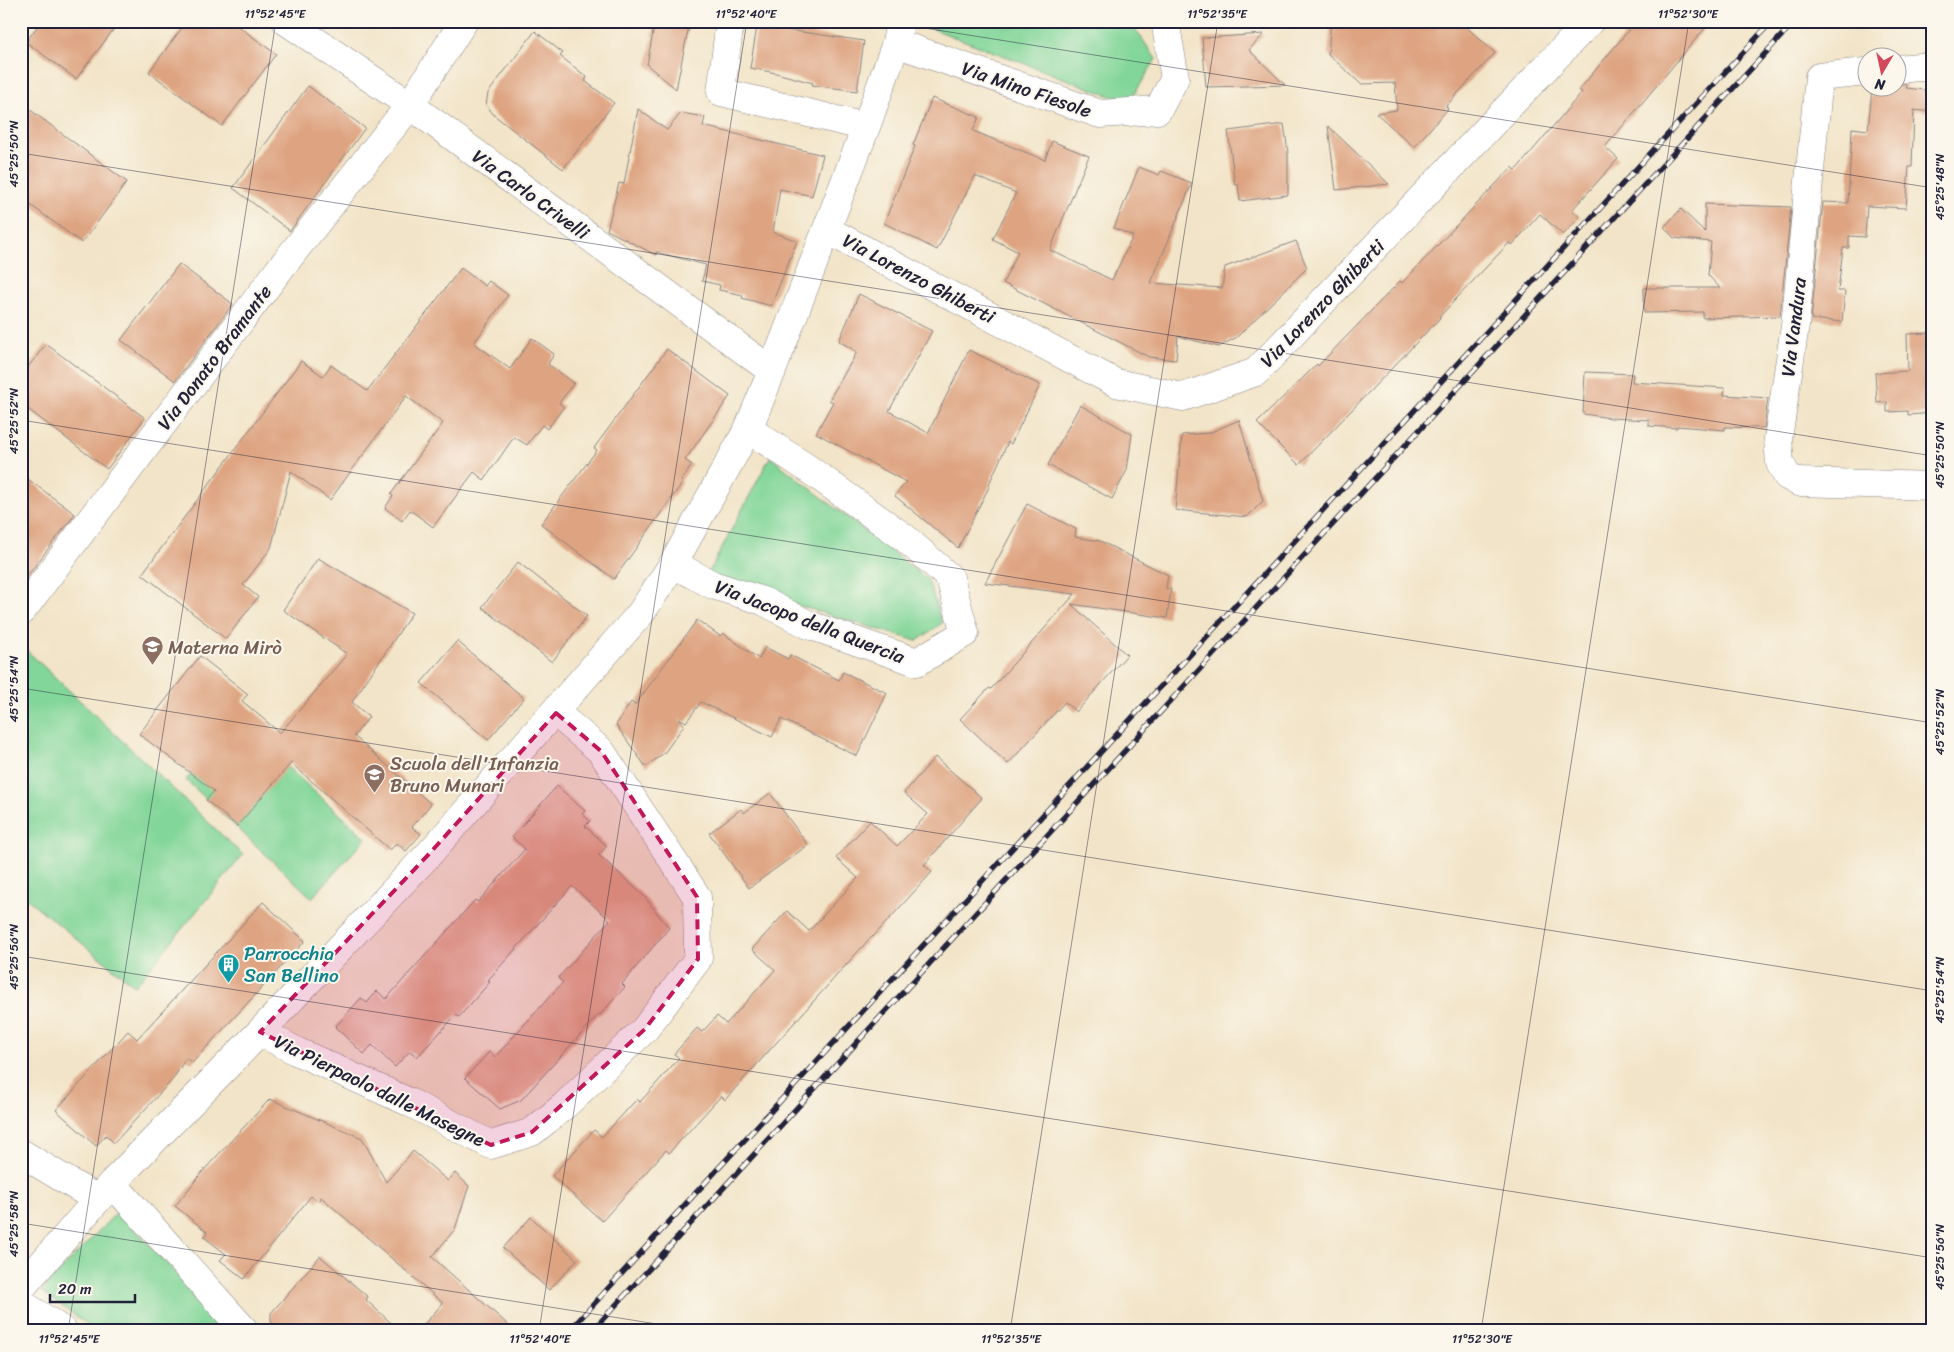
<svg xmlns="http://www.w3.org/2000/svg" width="1954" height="1352" font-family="Sriracha,sans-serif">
  <rect width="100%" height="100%" fill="#fbf7ec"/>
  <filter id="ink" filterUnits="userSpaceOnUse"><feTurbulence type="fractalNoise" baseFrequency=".02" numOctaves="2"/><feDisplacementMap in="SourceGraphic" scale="10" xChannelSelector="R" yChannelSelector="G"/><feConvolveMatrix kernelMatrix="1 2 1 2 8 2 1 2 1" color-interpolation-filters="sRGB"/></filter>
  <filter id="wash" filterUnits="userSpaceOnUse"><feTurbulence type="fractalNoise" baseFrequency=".0096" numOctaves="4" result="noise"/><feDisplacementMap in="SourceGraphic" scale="20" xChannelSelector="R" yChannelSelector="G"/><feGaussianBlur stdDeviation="1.12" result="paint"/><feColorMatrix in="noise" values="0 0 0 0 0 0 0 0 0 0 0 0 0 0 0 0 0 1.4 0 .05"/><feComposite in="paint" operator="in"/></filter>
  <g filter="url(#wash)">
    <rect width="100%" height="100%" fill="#f2e4c8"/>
    <path fill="#82d699" stroke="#527c6a" d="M 935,21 L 1125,21 L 1134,27 L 1156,59 L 1129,103 L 933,29 Z
      M 770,457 L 928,580 L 942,623 L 917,641 L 793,604 L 708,574 Z
      M 22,646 L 243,855 L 135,986 L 21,894 Z
      M 235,720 L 366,838 L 312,898 L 186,780 Z
      M 118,1211 L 230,1331 L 96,1331 L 41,1291 Z"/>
    <g id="blocks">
      <path fill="#dea482" d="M 41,21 L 120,21 L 76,79 L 26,42 Z
        M 187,21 L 231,21 L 276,54 L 222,126 L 149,72 Z
        M 655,21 L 690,21 L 676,89 L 647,65 Z
        M 758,21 L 789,21 L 788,30 L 864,41 L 857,91 L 812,85 L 813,83 L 776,73 L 750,68 Z
        M 1331,21 L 1460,21 L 1495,53 L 1446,106 L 1448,109 L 1414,147 L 1376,113 L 1397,110 L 1395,83 L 1361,84 L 1328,54 Z
        M 1636,21 L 1711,21 L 1605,147 L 1618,159 L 1572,210 L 1580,217 L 1563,235 L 1540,214 L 1512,245 L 1509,243 L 1439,317 L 1440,318 L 1299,465 L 1257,423 L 1317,364 L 1318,366 L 1400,281 L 1402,283 L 1512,167 L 1516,170 L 1582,92 L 1579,90 Z
        M 535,31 L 563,53 L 560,56 L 587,77 L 585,81 L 614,103 L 563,169 L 494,115 L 486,105 L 488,93 Z
        M 1264,34 L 1249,50 L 1285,85 L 1206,87 L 1202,38 Z
        M 1896,84 L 1906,84 L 1906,88 L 1933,91 L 1933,112 L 1914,110 L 1912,167 L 1909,167 L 1906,208 L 1867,206 L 1865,237 L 1849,236 L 1849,248 L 1843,248 L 1838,291 L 1845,291 L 1842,322 L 1811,319 L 1823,202 L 1848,203 L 1852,128 L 1868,130 L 1872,88 L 1896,88 Z
        M 308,86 L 365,128 L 290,231 L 233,188 Z
        M 932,98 L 979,117 L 973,131 L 1045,160 L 1052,141 L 1089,156 L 1050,250 L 1112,280 L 1133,236 L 1114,228 L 1139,167 L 1159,175 L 1161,171 L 1192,183 L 1151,283 L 1222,288 L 1225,267 L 1296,241 L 1307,268 L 1237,337 L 1219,347 L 1178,336 L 1176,360 L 1149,357 L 1003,283 L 1018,252 L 993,239 L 1016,193 L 975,176 L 937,250 L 884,223 L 915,146 L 913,145 Z
        M 21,103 L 127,182 L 82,243 L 21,198 Z
        M 638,109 L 667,130 L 681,113 L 705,117 L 703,126 L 823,155 L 812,196 L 780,189 L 773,232 L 797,241 L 771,306 L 742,298 L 743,295 L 719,290 L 720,285 L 702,281 L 706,265 L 656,252 L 656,255 L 607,230 L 619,183 L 624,184 Z
        M 1284,124 L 1288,153 L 1288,195 L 1240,201 L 1238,184 L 1235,185 L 1228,131 Z
        M 1328,126 L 1389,184 L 1336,190 Z
        M 1705,204 L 1791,207 L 1780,316 L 1703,318 L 1703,312 L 1644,313 L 1644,288 L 1720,288 L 1708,275 L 1711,242 L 1674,238 L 1664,227 L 1681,209 L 1705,232 Z
        M 179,264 L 233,304 L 175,381 L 121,340 Z
        M 461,268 L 485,286 L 489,281 L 508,295 L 474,343 L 510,369 L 532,338 L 554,354 L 548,364 L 574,383 L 559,403 L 564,407 L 547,429 L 542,425 L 527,445 L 514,437 L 484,480 L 474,472 L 433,527 L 410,510 L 402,521 L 385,508 L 393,496 L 391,494 L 443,423 L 406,396 L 330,500 L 291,471 L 271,548 L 243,585 L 258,597 L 226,639 L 142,574 L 301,361 L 323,376 L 331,365 L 367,391 Z
        M 859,294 L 932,331 L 889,411 L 928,433 L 969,350 L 1040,385 L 1011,444 L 1008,442 L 989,484 L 990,485 L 958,548 L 895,496 L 906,482 L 816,433 L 833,402 L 829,400 L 857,352 L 839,341 Z
        M 1933,333 L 1933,413 L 1908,415 L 1908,411 L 1887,412 L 1887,402 L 1877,403 L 1875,373 L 1908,371 L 1907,334 Z
        M 46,344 L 145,418 L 107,469 L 21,404 L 21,376 Z
        M 667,349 L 730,396 L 685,460 L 692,465 L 681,481 L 683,482 L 614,579 L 541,524 L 597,450 L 594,448 Z
        M 1585,372 L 1633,374 L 1632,382 L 1725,388 L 1724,395 L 1768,398 L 1764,428 L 1725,427 L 1725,430 L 1677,426 L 1677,428 L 1649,426 L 1649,420 L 1611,418 L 1583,414 Z
        M 1080,405 L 1132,434 L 1127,470 L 1112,499 L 1048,465 Z
        M 1239,420 L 1263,501 L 1247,517 L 1175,510 L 1182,435 L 1209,433 Z
        M 21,474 L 75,514 L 21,584 Z
        M 1027,504 L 1076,529 L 1075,537 L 1100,541 L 1168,575 L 1166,589 L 1171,589 L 1167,618 L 1071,604 L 1127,655 L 1076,712 L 1065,702 L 1008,764 L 960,719 L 989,688 L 991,689 L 1075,594 L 985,583 Z
        M 318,558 L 412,613 L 352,702 L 369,717 L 354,736 L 431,804 L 412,827 L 421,834 L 406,851 L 397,843 L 390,850 L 291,763 L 237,826 L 206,800 L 214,791 L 139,734 L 200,656 L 248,694 L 242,701 L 280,733 L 347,654 L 283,610 Z
        M 518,562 L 587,616 L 552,662 L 482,607 Z
        M 697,620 L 720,636 L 723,633 L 759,659 L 765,647 L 788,659 L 790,655 L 839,680 L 843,672 L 887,693 L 857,756 L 781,719 L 772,737 L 701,702 L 686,722 L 679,718 L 684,725 L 665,752 L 646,767 L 616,725 L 631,702 L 635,705 Z
        M 457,641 L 524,698 L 488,740 L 421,683 Z
        M 935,757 L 982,798 L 924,865 L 932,872 L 873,937 L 872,936 L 725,1100 L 721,1096 L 669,1153 L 666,1150 L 602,1221 L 552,1176 L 594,1130 L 602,1137 L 637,1099 L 640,1102 L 679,1058 L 674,1054 L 697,1028 L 702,1032 L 717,1016 L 726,1024 L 775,970 L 752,949 L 787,911 L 809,931 L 858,878 L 836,858 L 870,821 L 897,846 L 928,814 L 904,793 Z
        M 557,786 L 585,811 L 582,814 L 590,821 L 585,826 L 607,846 L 599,855 L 644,896 L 669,928 L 622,984 L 625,987 L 600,1015 L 599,1014 L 521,1100 L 500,1109 L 465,1078 L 489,1052 L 495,1057 L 563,982 L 558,978 L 610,920 L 572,886 L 488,980 L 490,982 L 459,1017 L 456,1015 L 417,1057 L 410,1051 L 395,1067 L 372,1045 L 364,1054 L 335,1027 L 361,998 L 367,1003 L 377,991 L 386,999 L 475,900 L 478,902 L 525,849 L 512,837 Z
        M 770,793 L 808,845 L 749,888 L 709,833 L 741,809 L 744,813 Z
        M 263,902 L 305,941 L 192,1063 L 186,1058 L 173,1079 L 114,1143 L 106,1135 L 96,1146 L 56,1110 L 128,1031 L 137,1039 Z
        M 270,1099 L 362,1138 L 386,1182 L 413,1151 L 448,1181 L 455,1173 L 469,1186 L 455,1229 L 432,1257 L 515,1331 L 418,1331 L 443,1303 L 321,1197 L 318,1202 L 311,1196 L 244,1279 L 220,1260 L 226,1254 L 204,1237 L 207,1232 L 175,1206 L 203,1171 Z
        M 531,1217 L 577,1260 L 549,1290 L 503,1248 Z
        M 320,1256 L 368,1297 L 366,1300 L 400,1331 L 282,1331 L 271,1322 L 271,1313 Z"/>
    </g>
  </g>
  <g filter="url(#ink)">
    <use href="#blocks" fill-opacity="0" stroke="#8a8382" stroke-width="1"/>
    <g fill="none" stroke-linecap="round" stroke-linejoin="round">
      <defs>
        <path id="minor" d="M 286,21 L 410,105 L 772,371
          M 730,21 L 721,92 L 866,127
          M 896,43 L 1100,114 L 1158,110 L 1175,78 L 1165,21
          M 1896,69 L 1933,66
          M 1866,72 L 1819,77 L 1795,326 L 1778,439 L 1780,463 L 1787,476 L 1798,482 L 1933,486
          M 827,230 L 1116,383 L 1183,397 L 1256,372 L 1590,21
          M 673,564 L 713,585 L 763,601 L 809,625 L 917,662 L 965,633 L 950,578 L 905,538 L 807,468 L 748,429
          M 21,612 L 279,270 L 410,105 L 464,21
          M 260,1032 L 296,1051 L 411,1103 L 491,1145 L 532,1132 L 564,1106 L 645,1029 L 698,959 L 697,897 L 601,751 L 556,713
          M 21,1153 L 97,1199
          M 112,1183 L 245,1331
          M 21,1288 L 112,1183 L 260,1032 L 429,854 L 641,613 L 673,564 L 748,429 L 772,371 L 866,127 L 896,43 L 900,21
          M 21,1303 L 63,1331"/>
      </defs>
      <use href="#minor" stroke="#8a8382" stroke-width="29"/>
      <use href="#minor" stroke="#fff" stroke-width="28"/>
      <defs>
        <path id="rail" d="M 569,1331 L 1772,21
          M 592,1331 L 1795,21"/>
      </defs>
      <use href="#rail" stroke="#22223b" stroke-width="5.5"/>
      <use href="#rail" stroke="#fbf7ec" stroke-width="4" stroke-dasharray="11" stroke-linecap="butt"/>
    </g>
  </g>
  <path fill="#c2185b" fill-opacity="0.2" stroke="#c2185b" stroke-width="4" stroke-dasharray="10 6" stroke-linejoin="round" d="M 556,713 L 601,751 L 697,897 L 698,959 L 645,1029 L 532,1132 L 491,1145 L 260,1032 L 429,854 Z"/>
  <path fill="none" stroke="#22223b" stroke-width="1" stroke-opacity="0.45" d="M 880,21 L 1933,188M 21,153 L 1933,456M 21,420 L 1933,723M 21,688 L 1933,991M 21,956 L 1933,1258M 21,1223 L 701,1331M 68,1331 L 276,21M 539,1331 L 747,21M 1010,1331 L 1218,21M 1481,1331 L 1689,21"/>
  <defs>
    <symbol id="school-pin" viewBox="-11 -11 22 30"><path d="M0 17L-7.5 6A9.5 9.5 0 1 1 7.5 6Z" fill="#8d6e63" stroke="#fbf7ec"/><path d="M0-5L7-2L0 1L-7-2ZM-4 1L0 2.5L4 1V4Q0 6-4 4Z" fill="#fff"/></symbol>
    <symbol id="building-pin" viewBox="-11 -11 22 30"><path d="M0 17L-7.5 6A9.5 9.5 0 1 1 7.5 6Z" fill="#0f9aa8" stroke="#fbf7ec"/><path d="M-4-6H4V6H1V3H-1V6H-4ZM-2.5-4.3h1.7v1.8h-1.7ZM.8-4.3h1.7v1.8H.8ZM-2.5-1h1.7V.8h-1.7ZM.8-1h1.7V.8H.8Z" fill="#fff"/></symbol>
  </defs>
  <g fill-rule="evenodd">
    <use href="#school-pin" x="140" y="634" width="25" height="34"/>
    <use href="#school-pin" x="362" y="762" width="25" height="34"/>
    <use href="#building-pin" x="216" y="952" width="25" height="34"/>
  </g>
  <g text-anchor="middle" stroke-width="4" stroke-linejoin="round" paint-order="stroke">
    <g font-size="19" fill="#22223b" stroke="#fbf7ec">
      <text transform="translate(1027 89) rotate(19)" y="7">Via Mino Fiesole</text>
      <text transform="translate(531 194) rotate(36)" y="7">Via Carlo Crivelli</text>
      <text transform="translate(919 278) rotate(28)" y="7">Via Lorenzo Ghiberti</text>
      <text transform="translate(1322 303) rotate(-46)" y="7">Via Lorenzo Ghiberti</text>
      <text transform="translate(1793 327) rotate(-83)" y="7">Via Vandura</text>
      <text transform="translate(214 357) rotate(-53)" y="7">Via Donato Bramante</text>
      <text transform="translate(810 621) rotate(21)" y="7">Via Jacopo della Quercia</text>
      <text transform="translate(380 1090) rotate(26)" y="7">Via Pierpaolo dalle Masegne</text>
    </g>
    <g font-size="19" fill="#785e54" stroke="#fbf7ec" text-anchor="start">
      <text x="168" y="654">Materna Mirò</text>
      <text x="390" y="770">Scuola dell'Infanzia<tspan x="390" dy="22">Bruno Munari</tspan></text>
    </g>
    <g font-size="19" fill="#0d838f" stroke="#fbf7ec" text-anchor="start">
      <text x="244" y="960">Parrocchia<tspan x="244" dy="22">San Bellino</tspan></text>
    </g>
  </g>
  <rect width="1954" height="1352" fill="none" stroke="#fbf7ec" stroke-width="55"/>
  <g transform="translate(1882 72) rotate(189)"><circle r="24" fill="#fbf7ec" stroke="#a4a2a5"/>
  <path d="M0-4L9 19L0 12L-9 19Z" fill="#d1495b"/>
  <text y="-8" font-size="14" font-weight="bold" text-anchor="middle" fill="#22223b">N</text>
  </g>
  <path d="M50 1294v8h85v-8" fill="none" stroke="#22223b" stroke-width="2.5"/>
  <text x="58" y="1294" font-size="15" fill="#22223b" stroke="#fbf7ec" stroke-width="4" paint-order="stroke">20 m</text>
  <rect x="28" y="28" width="1898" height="1296" fill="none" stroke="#22223b" stroke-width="2"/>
  <g font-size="12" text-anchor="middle" fill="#22223b">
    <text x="275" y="18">11°52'45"E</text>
    <text x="746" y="18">11°52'40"E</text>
    <text x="1217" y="18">11°52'35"E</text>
    <text x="1688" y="18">11°52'30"E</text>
    <text transform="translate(14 154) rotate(-90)" y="4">45°25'50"N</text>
    <text transform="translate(1940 187) rotate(-90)" y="4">45°25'48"N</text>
    <text transform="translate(14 421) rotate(-90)" y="4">45°25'52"N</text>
    <text transform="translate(1940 455) rotate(-90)" y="4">45°25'50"N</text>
    <text transform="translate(14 689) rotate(-90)" y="4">45°25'54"N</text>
    <text transform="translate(1940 722) rotate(-90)" y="4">45°25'52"N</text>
    <text transform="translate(14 957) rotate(-90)" y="4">45°25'56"N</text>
    <text transform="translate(1940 990) rotate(-90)" y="4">45°25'54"N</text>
    <text transform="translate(14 1224) rotate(-90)" y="4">45°25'58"N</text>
    <text transform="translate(1940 1257) rotate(-90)" y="4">45°25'56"N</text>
    <text x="69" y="1343">11°52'45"E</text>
    <text x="540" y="1343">11°52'40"E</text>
    <text x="1011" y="1343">11°52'35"E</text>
    <text x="1482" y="1343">11°52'30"E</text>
  </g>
</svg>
